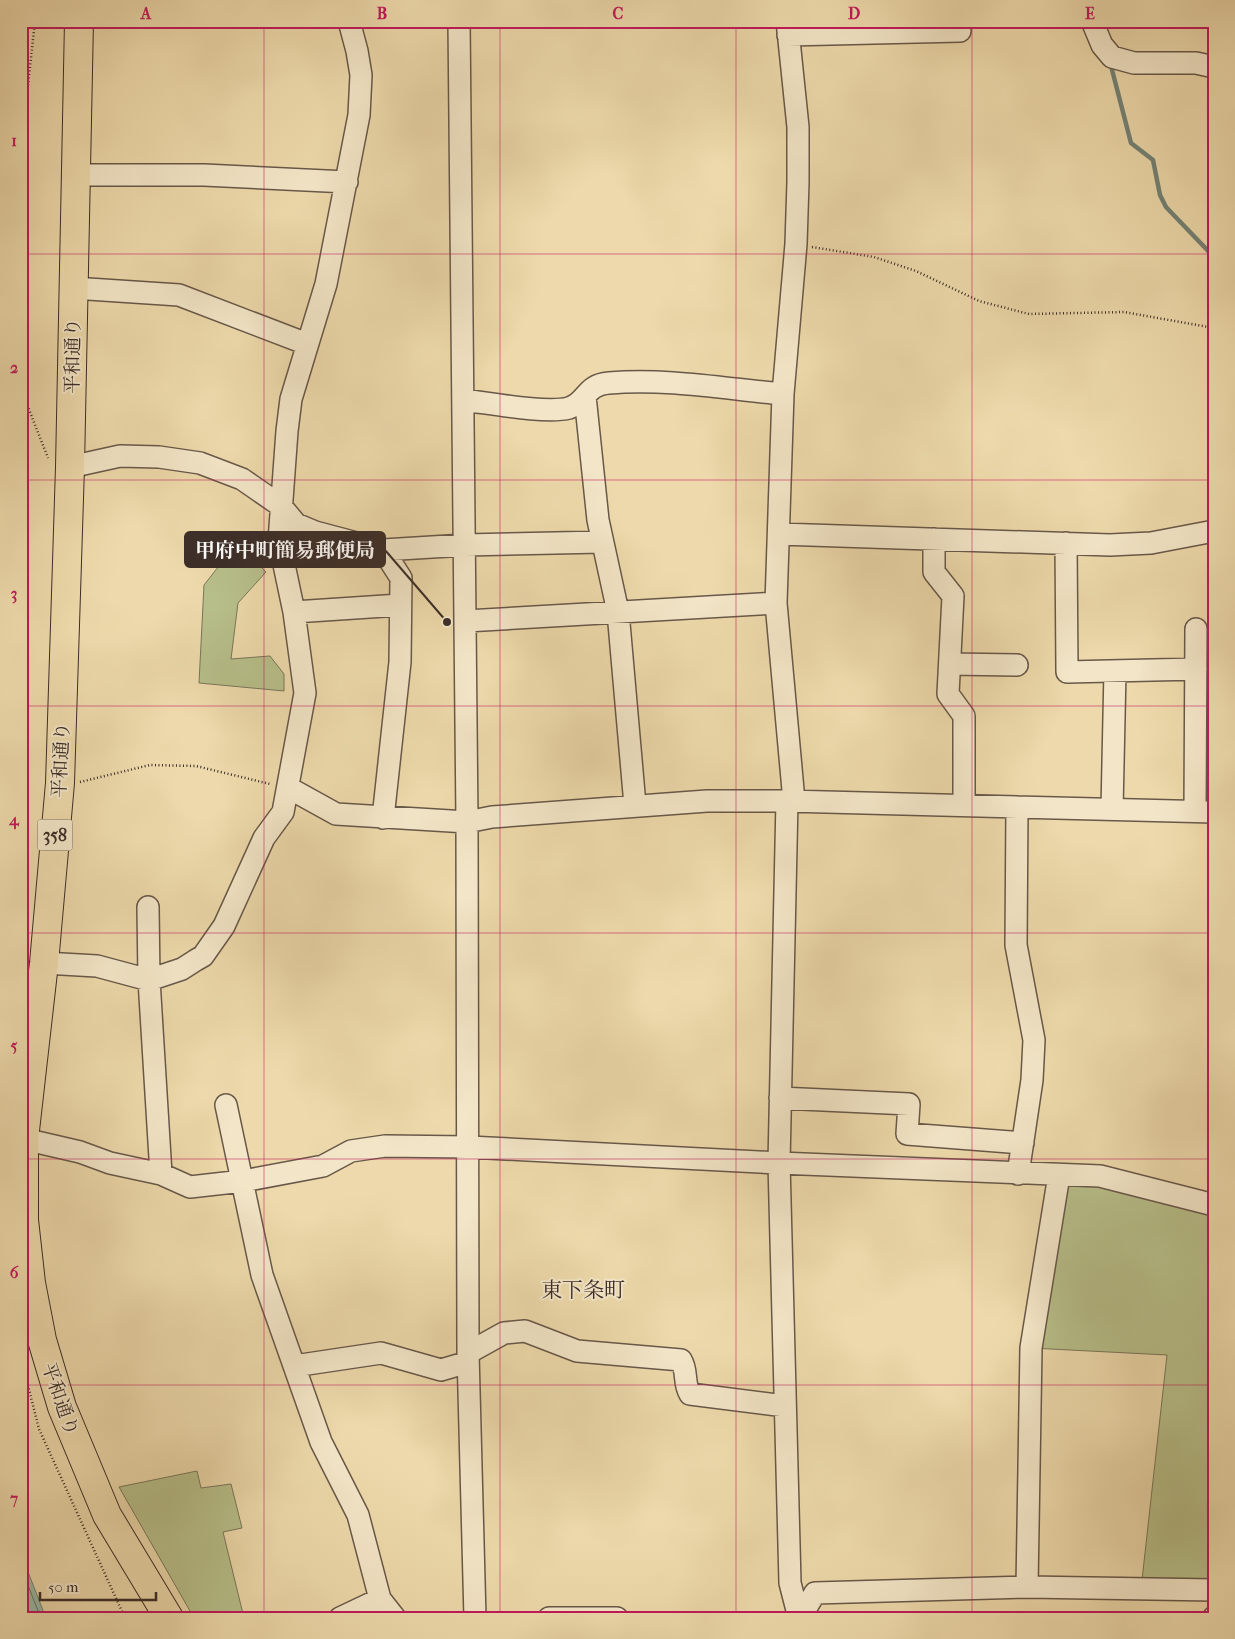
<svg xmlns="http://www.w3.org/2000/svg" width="1235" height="1639" font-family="'IM FELL French Canon','Noto Serif JP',serif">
  <rect width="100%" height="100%" fill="#edd9ab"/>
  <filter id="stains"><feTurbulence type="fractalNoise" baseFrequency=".004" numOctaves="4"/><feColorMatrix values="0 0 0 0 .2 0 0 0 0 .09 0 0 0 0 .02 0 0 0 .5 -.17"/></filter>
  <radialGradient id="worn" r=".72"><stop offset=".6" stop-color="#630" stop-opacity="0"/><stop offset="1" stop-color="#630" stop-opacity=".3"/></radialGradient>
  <path fill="#b7bf8a" stroke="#797659" d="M 249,555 L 266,572 L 238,603 L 231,659 L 270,656 L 284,674 L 284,691 L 199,683 L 204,585 L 226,557 Z
    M 1059,1175 L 1214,1205 L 1214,1590 L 1141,1589 L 1167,1355 L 1031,1348 Z
    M 197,1471 L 201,1488 L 231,1484 L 242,1528 L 223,1532 L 244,1618 L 194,1618 L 119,1487 Z"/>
  <path fill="#99baa8" stroke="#738275" d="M 21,1554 L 46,1618 L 21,1618 Z"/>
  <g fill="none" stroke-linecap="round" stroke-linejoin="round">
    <path stroke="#6a7468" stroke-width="1" d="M 21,1568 L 41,1618"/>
    <path stroke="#738275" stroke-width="4.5" d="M 1110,62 L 1131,143 L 1153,160 L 1160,195 L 1166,207 L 1214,257"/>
    <defs>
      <path id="minor" d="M 459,21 L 467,822 L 468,1353 L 475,1618
        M 787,21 L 798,127 L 798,182 L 796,244 L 783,394 L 776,603 L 794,801
        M 1092,21 L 1102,45 L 1112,57 L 1134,63 L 1196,63 L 1214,67
        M 788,35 L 960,31
        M 76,175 L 204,175 L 347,182
        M 73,288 L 179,295 L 307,344
        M 585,396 L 598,520 L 618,612 L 635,805
        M 463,400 C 489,403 546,414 569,408 C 588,402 584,385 609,383 C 667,378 726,389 783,394
        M 70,467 L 120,456 L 159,457 L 200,463 L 242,479 L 281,506 L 296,524 L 315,532 L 383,550 L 465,545 L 602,542
        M 780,534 L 1110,545 L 1151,543 L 1214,531
        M 934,539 L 934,572 L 953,596 L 948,694 L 964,716 L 964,805
        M 1066,543 L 1067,672 L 1196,669
        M 383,550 L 401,578 L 400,662 L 383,818
        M 294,612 L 400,605
        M 466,621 L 776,603
        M 950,664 L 1017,665
        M 289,788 L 336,814 L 467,822 L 492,817 L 707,801 L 787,801 L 1214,812
        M 787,801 L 779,1163 L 790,1583 L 799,1618
        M 1017,807 L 1016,945 L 1034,1040 L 1032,1080 L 1018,1174
        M 1112,809 L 1115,671
        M 1195,811 L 1196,629
        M 148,907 L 149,980 L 161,1174
        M 44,963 L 97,966 L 149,980 L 182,969 L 196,960 L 203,956 L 224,926 L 264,838 L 283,812 L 305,693 L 294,612 L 279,541 L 287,431 L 291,399 L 326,284 L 359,115 L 361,75 L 357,51 L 349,21
        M 780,1098 L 909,1104 L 907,1134 L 1023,1143
        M 226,1105 L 262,1275 L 321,1442 L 358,1515 L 380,1599 L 395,1618
        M 24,1139 L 80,1152 L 110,1163 L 161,1174 L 190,1187 L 243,1181 L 323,1166 L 351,1151 L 385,1146 L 469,1147 L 779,1163 L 1100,1176 L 1214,1205
        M 468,1353 L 504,1333 L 525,1331 L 577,1351 L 681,1360 C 688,1371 683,1383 690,1394 L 785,1406
        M 294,1366 L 381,1353 L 441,1370 L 468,1362
        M 1027,1587 L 1031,1348 L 1059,1175
        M 340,1618 L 380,1599
        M 549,1618 L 617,1618
        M 800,1618 L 815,1593 L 1027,1587 L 1214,1590
        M 1214,1618 L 1214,1617"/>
      <path id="highway" d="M 79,21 L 70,467 L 60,783 L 44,963 L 24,1139 L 24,1220 L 31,1283 L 42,1340 L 62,1407 L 107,1515 L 169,1618"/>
    </defs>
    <use href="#minor" stroke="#685849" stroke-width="24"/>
    <use href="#highway" stroke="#3b2d28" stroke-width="30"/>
    <path stroke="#3b2d28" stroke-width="2.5" stroke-dasharray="1 2.5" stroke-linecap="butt" d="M 21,197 L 23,131 L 35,21
      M 812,247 L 874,257 L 916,271 L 979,301 L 1029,314 L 1124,312 L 1214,328
      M 21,389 L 48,458
      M 80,782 L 150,765 L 196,766 L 270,784
      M 21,1358 L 39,1429 L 125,1618"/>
    <use href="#minor" stroke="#f3e6c8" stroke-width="21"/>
    <use href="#highway" stroke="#edd9ab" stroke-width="28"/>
  </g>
  <path fill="none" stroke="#c2185b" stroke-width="1" stroke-opacity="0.55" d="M 264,21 L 264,1618M 500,21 L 500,1618M 736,21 L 736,1618M 972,21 L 972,1618M 21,254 L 1214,254M 21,480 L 1214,480M 21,706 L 1214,706M 21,933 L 1214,933M 21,1159 L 1214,1159M 21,1385 L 1214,1385"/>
  <g text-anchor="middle" stroke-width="4" stroke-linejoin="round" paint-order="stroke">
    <rect fill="#f3e6c8" stroke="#726458" stroke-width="1" x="37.5" y="819.5" width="35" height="31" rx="4"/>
    <g font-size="18" font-weight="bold" fill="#3b2d28">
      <text x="55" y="841">358</text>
    </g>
    <g font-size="19" fill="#3b2d28" stroke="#f3e6c8">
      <text transform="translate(72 356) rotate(-89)" y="7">平和通り</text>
      <text transform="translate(60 760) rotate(-87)" y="7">平和通り</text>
      <text transform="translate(61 1399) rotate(71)" y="7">平和通り</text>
    </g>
    <g font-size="21" fill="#3b2d28" stroke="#f3e6c8">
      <text x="583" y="1297">東下条町</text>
    </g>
  </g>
  <path fill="none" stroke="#3b2d28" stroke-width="2" d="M447 622L385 550"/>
  <circle fill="#3b2d28" stroke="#f3e6c8" stroke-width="2" cx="447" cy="622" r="5"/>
  <rect fill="#3b2d28" stroke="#3b2d28" stroke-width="2" x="185" y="532" width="200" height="35" rx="5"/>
  <g font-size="20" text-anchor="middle" font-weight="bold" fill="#fff">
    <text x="285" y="557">甲府中町簡易郵便局</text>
  </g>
  <rect width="1235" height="1639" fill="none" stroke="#edd9ab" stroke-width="55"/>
  <path d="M40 1592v8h116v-8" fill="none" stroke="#3b2d28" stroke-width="2.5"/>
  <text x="48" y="1592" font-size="15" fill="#3b2d28" stroke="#f3e6c8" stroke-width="4" paint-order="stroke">50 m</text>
  <rect x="28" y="28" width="1180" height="1584" fill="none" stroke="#c2185b" stroke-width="2"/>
  <g font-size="16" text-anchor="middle" font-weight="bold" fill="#c2185b">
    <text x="146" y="19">A</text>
    <text x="382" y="19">B</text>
    <text x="618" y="19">C</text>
    <text x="854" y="19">D</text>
    <text x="1090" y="19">E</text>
    <text x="14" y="146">1</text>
    <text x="14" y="373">2</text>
    <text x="14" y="599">3</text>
    <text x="14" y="825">4</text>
    <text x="14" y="1051">5</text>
    <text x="14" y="1278">6</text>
    <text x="14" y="1504">7</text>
  </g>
  <rect width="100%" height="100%" filter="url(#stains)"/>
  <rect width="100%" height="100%" fill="url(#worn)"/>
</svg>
